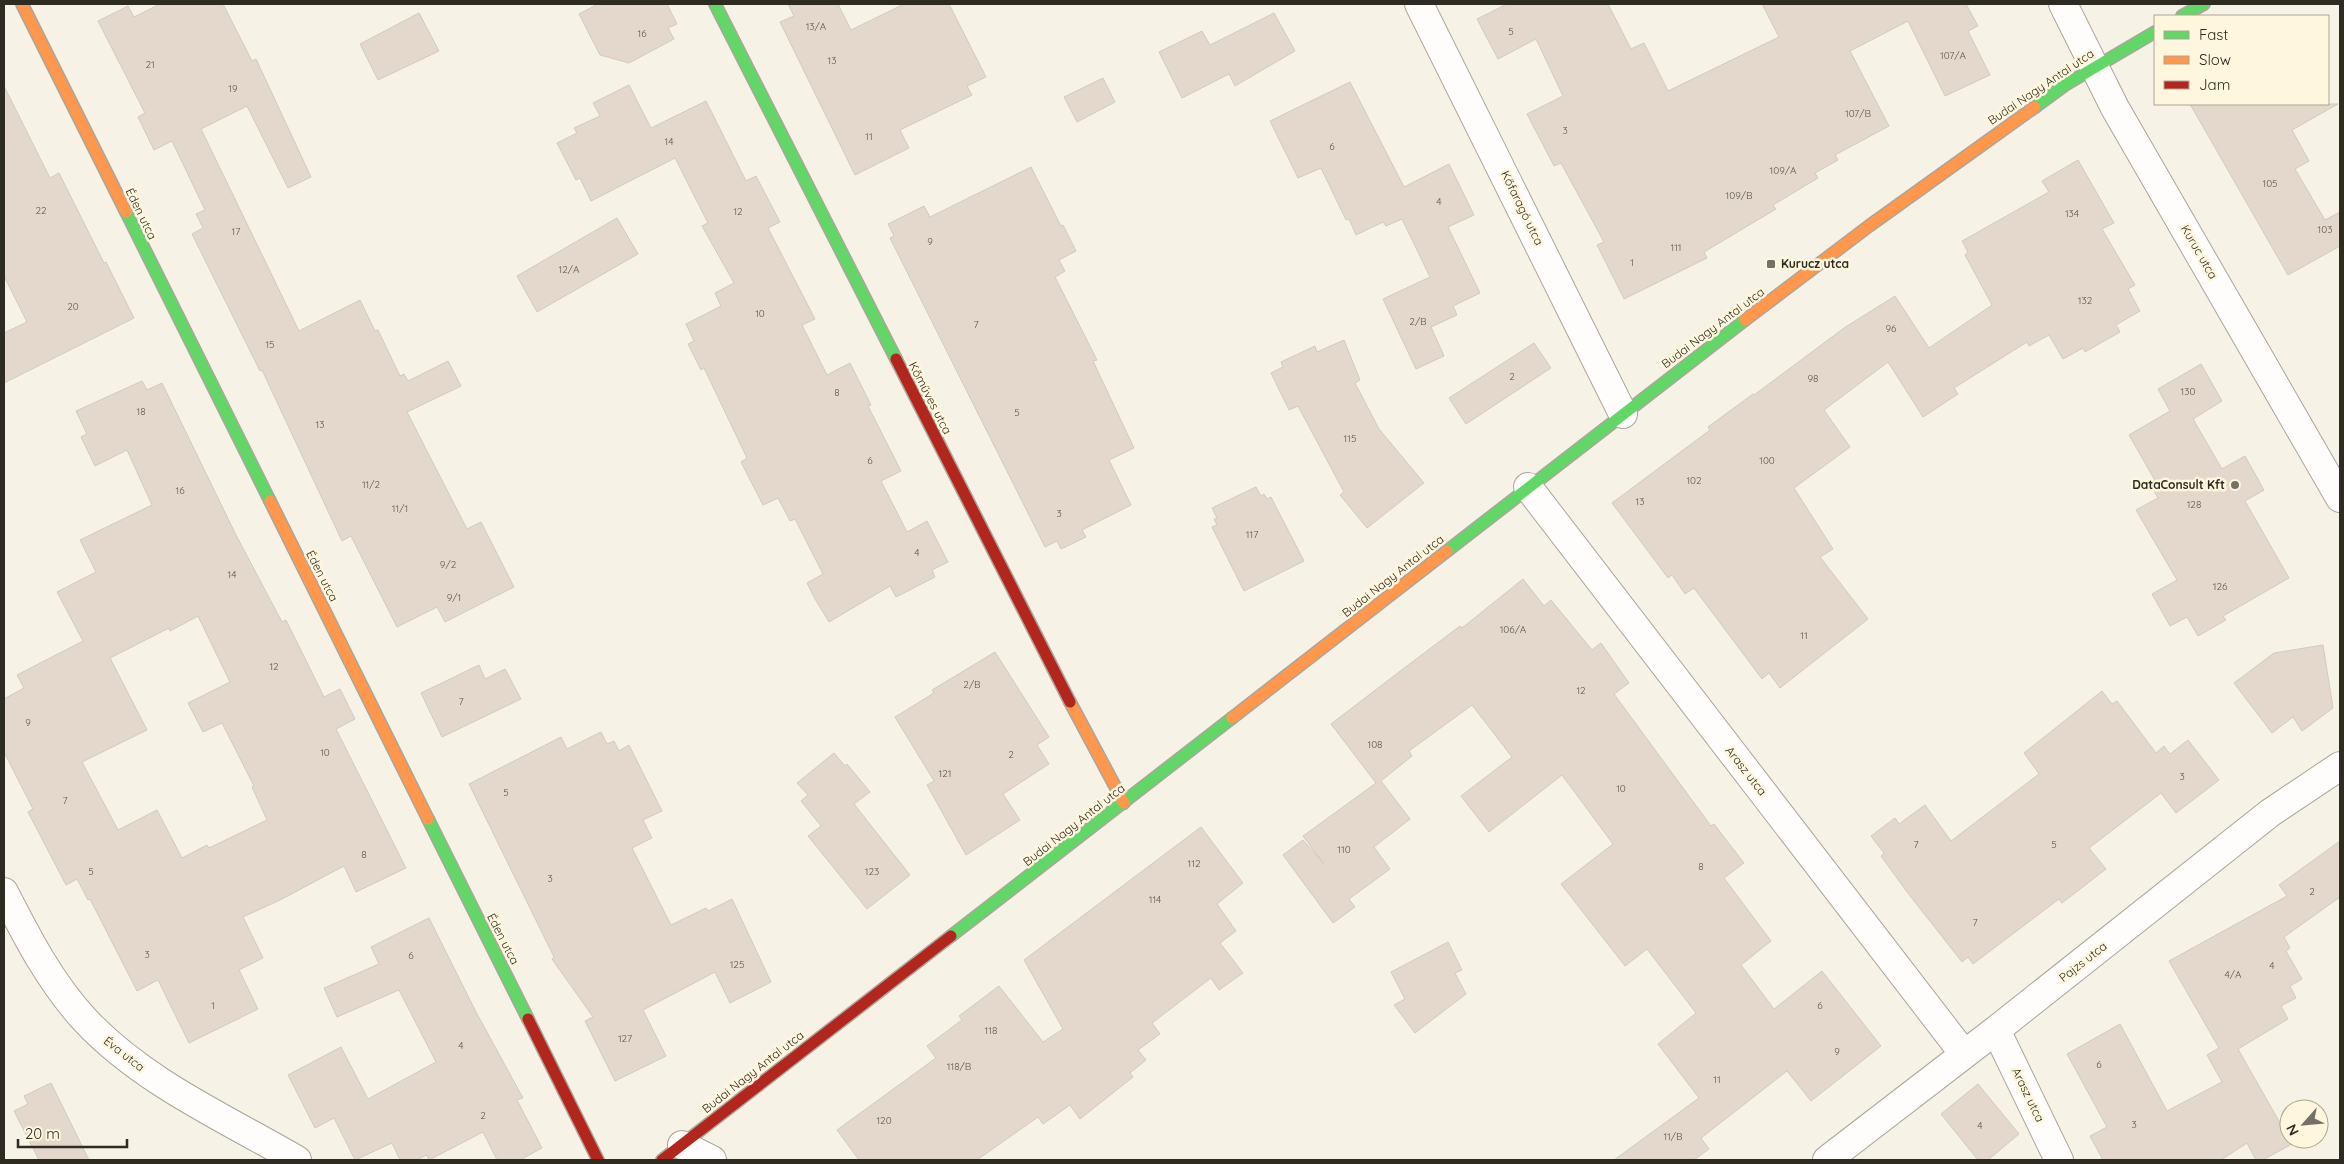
<svg xmlns="http://www.w3.org/2000/svg" width="2344" height="1164" font-family="Quicksand,sans-serif">
  <rect width="100%" height="100%" fill="#f7f2e6"/>
  <path fill="#e4d8cc" stroke="#d0cac2" fill-rule="evenodd" d="M 160,4 L 223,4 L 252,61 L 256,59 L 311,177 L 288,188 L 247,106 L 201,129 L 299,331 L 360,300 L 375,331 L 378,330 L 400,376 L 404,374 L 408,381 L 448,361 L 461,386 L 407,412 L 467,529 L 481,522 L 514,587 L 445,622 L 437,607 L 397,627 L 351,536 L 342,541 L 262,370 L 260,371 L 192,234 L 203,228 L 196,214 L 205,210 L 172,141 L 154,150 L 138,117 L 145,113 L 98,21 L 128,6 L 134,17 Z
    M 598,4 L 667,4 L 677,24 L 668,28 L 674,39 L 629,63 L 600,55 L 579,14 Z
    M 788,4 L 838,4 L 851,30 L 904,4 L 949,4 L 986,77 L 967,86 L 972,95 L 900,130 L 909,148 L 855,175 L 780,22 L 794,16 Z
    M 1507,4 L 1608,4 L 1631,49 L 1644,43 L 1668,91 L 1779,37 L 1762,4 L 1966,4 L 1978,26 L 1968,31 L 1990,75 L 1945,96 L 1908,21 L 1850,51 L 1889,126 L 1835,155 L 1838,160 L 1815,173 L 1818,178 L 1773,205 L 1776,209 L 1704,252 L 1707,258 L 1624,299 L 1597,245 L 1604,242 L 1561,163 L 1554,166 L 1527,114 L 1563,96 L 1536,39 L 1498,59 L 1477,19 Z
    M 419,13 L 439,51 L 378,80 L 360,44 Z
    M 1274,13 L 1295,51 L 1235,86 L 1229,74 L 1182,98 L 1159,52 L 1202,31 L 1210,45 Z
    M 1103,78 L 1115,102 L 1077,122 L 1064,97 Z
    M 1350,82 L 1404,187 L 1449,164 L 1474,215 L 1448,227 L 1480,293 L 1453,306 L 1457,315 L 1431,327 L 1444,356 L 1416,369 L 1383,299 L 1430,277 L 1402,219 L 1386,226 L 1383,222 L 1356,235 L 1349,219 L 1346,220 L 1321,168 L 1298,178 L 1270,121 Z
    M 629,85 L 651,128 L 706,101 L 746,181 L 756,176 L 780,222 L 768,228 L 815,319 L 802,325 L 827,375 L 850,363 L 871,405 L 868,406 L 901,471 L 881,481 L 907,532 L 927,521 L 948,562 L 932,570 L 935,577 L 896,597 L 890,586 L 829,622 L 815,599 L 807,583 L 823,574 L 795,519 L 790,521 L 778,498 L 763,505 L 741,462 L 747,458 L 704,368 L 701,370 L 688,344 L 694,341 L 686,324 L 721,306 L 715,293 L 734,283 L 702,226 L 708,223 L 675,158 L 591,201 L 580,178 L 576,180 L 557,143 L 577,133 L 574,128 L 600,116 L 593,103 Z
    M 4,86 L 50,178 L 59,173 L 104,263 L 106,262 L 134,318 L 4,383 L 4,333 L 27,322 L 4,276 Z
    M 2190,104 L 2338,104 L 2292,130 L 2309,161 L 2295,169 L 2325,220 L 2340,212 L 2340,246 L 2288,275 Z
    M 2078,160 L 2114,223 L 2102,229 L 2135,285 L 2128,289 L 2140,311 L 2116,325 L 2120,332 L 2085,352 L 2083,348 L 2063,359 L 2049,335 L 2029,346 L 2027,342 L 1954,388 L 1958,394 L 1923,417 L 1888,362 L 1824,410 L 1850,447 L 1794,488 L 1833,549 L 1820,557 L 1868,619 L 1780,688 L 1769,673 L 1762,679 L 1694,588 L 1685,594 L 1672,575 L 1668,578 L 1612,503 L 1710,430 L 1708,427 L 1753,394 L 1754,395 L 1844,328 L 1895,296 L 1929,348 L 1992,305 L 1965,255 L 1968,252 L 1962,241 L 2049,192 L 2042,181 Z
    M 1031,167 L 1061,226 L 1063,225 L 1076,251 L 1059,260 L 1065,271 L 1055,277 L 1097,360 L 1093,361 L 1134,448 L 1109,460 L 1131,505 L 1082,530 L 1086,537 L 1061,549 L 1057,541 L 1045,547 L 890,238 L 894,236 L 888,224 L 924,206 L 930,217 Z
    M 617,218 L 638,254 L 537,312 L 517,276 Z
    M 1344,340 L 1360,380 L 1355,383 L 1379,429 L 1424,483 L 1367,528 L 1340,495 L 1344,492 L 1298,406 L 1289,410 L 1271,373 L 1283,367 L 1281,362 L 1315,346 L 1317,352 Z
    M 1534,343 L 1551,368 L 1466,424 L 1449,398 Z
    M 2201,364 L 2222,401 L 2193,419 L 2222,469 L 2245,456 L 2264,490 L 2245,501 L 2289,578 L 2223,616 L 2226,620 L 2198,636 L 2187,617 L 2170,626 L 2152,594 L 2177,580 L 2136,510 L 2158,498 L 2152,487 L 2157,484 L 2129,435 L 2170,411 L 2158,389 Z
    M 142,381 L 147,390 L 162,383 L 236,535 L 282,622 L 286,620 L 324,697 L 340,689 L 355,719 L 336,729 L 406,868 L 356,892 L 344,866 L 282,899 L 243,917 L 263,958 L 239,970 L 258,1009 L 189,1043 L 158,980 L 137,991 L 90,899 L 88,900 L 77,879 L 66,885 L 28,812 L 33,809 L 4,752 L 4,699 L 24,688 L 17,675 L 83,641 L 57,592 L 96,572 L 80,540 L 152,505 L 127,450 L 95,466 L 81,437 L 87,434 L 76,411 ZM 198,616 L 230,682 L 188,703 L 203,732 L 222,723 L 254,786 L 252,787 L 267,820 L 209,848 L 207,845 L 182,858 L 157,810 L 118,830 L 82,762 L 147,730 L 110,658 L 169,628 L 170,631 Z
    M 1256,487 L 1261,496 L 1264,494 L 1267,499 L 1271,497 L 1304,561 L 1244,591 L 1212,527 L 1217,525 L 1214,519 L 1217,518 L 1212,508 Z
    M 1523,579 L 1544,606 L 1551,600 L 1592,650 L 1601,643 L 1629,683 L 1614,694 L 1711,826 L 1714,824 L 1744,863 L 1724,878 L 1771,941 L 1741,965 L 1774,1009 L 1822,971 L 1881,1046 L 1811,1101 L 1787,1071 L 1701,1138 L 1709,1149 L 1694,1160 L 1614,1160 L 1699,1098 L 1658,1044 L 1696,1013 L 1647,949 L 1625,966 L 1561,884 L 1613,844 L 1562,775 L 1489,832 L 1461,796 L 1512,757 L 1472,705 L 1409,751 L 1412,756 L 1381,781 L 1410,819 L 1374,847 L 1390,869 L 1349,899 L 1355,907 L 1333,923 L 1283,855 L 1303,840 L 1324,864 L 1303,836 L 1376,783 L 1331,724 L 1399,672 L 1460,626 L 1462,628 Z
    M 2323,645 L 2333,708 L 2302,731 L 2293,717 L 2272,733 L 2234,683 L 2274,653 Z
    M 995,652 L 1049,737 L 1037,745 L 1049,764 L 1003,794 L 1020,820 L 966,855 L 927,785 L 934,781 L 895,717 L 934,693 L 932,690 Z
    M 479,665 L 485,679 L 505,669 L 521,699 L 442,737 L 421,693 Z
    M 2102,691 L 2112,704 L 2117,701 L 2156,753 L 2164,746 L 2170,754 L 2188,740 L 2219,780 L 2176,813 L 2161,793 L 2089,848 L 2106,869 L 2062,903 L 2059,899 L 1973,964 L 1968,957 L 1962,962 L 1907,892 L 1881,856 L 1884,853 L 1871,836 L 1895,818 L 1899,824 L 1925,805 L 1951,841 L 2039,774 L 2024,753 Z
    M 601,732 L 607,744 L 614,741 L 619,751 L 629,745 L 662,811 L 643,820 L 652,838 L 632,848 L 671,925 L 706,908 L 708,911 L 732,899 L 771,982 L 730,1003 L 715,972 L 643,1010 L 666,1056 L 615,1081 L 585,1021 L 593,1017 L 552,959 L 554,957 L 469,784 L 561,737 L 567,749 Z
    M 834,753 L 845,766 L 847,764 L 870,792 L 854,804 L 910,875 L 867,909 L 808,836 L 821,826 L 801,801 L 808,795 L 797,783 Z
    M 1201,827 L 1243,883 L 1217,904 L 1236,931 L 1220,943 L 1243,973 L 1219,990 L 1211,978 L 1152,1023 L 1160,1034 L 1138,1050 L 1146,1060 L 1130,1073 L 1133,1077 L 1080,1119 L 1070,1105 L 1043,1124 L 1038,1117 L 977,1160 L 859,1160 L 837,1130 L 936,1058 L 927,1046 L 962,1020 L 959,1016 L 999,986 L 1043,1042 L 1063,1029 L 1024,960 Z
    M 2340,841 L 2340,897 L 2284,937 L 2290,948 L 2286,951 L 2302,979 L 2290,986 L 2296,998 L 2281,1006 L 2288,1019 L 2238,1049 L 2292,1144 L 2263,1160 L 2256,1160 L 2247,1143 L 2221,1160 L 2103,1160 L 2090,1136 L 2107,1127 L 2067,1054 L 2120,1024 L 2167,1111 L 2222,1082 L 2207,1055 L 2219,1048 L 2169,961 L 2287,896 L 2279,885 Z
    M 429,918 L 476,1012 L 523,1098 L 517,1100 L 542,1148 L 520,1160 L 497,1160 L 483,1132 L 429,1160 L 427,1155 L 416,1160 L 400,1160 L 392,1143 L 355,1160 L 334,1118 L 315,1128 L 288,1075 L 341,1047 L 368,1099 L 436,1062 L 399,990 L 337,1017 L 324,988 L 379,964 L 371,947 Z
    M 1448,942 L 1462,970 L 1455,973 L 1466,994 L 1415,1033 L 1394,1005 L 1405,999 L 1391,972 Z
    M 51,1083 L 89,1160 L 39,1160 L 14,1111 L 28,1104 L 24,1096 Z
    M 1978,1084 L 2019,1134 L 1988,1160 L 1978,1160 L 1941,1114 Z"/>
  <g fill="none" stroke-linecap="round" stroke-linejoin="round">
    <defs>
      <path id="street" d="M 1419,4 L 1623,414
        M 2063,4 L 2115,108 L 2340,498
        M 1528,487 L 1964,1054
        M 4,892 C 27,937 50,982 85,1020 C 143,1082 225,1118 297,1160
        M 1996,1030 L 2059,1160
        M 682,1145 L 712,1160
        M 1827,1160 L 1996,1030 L 2270,813 L 2340,766"/>
      <path id="fast" d="M 715,4 L 896,359
        M 2182,16 L 2204,4
        M 2035,107 L 2065,85 L 2155,32
        M 126,212 L 270,501
        M 1447,551 L 1745,320
        M 428,819 L 528,1019
        M 951,936 L 1232,718"/>
      <path id="slow" d="M 22,4 L 126,212
        M 1745,320 L 1869,226 L 2035,107
        M 270,501 L 428,819
        M 1070,702 L 1124,803
        M 1232,718 L 1447,551"/>
      <path id="jam" d="M 896,359 L 1070,702
        M 528,1019 L 598,1160
        M 662,1160 L 951,936"/>
    </defs>
    <use href="#street" stroke="#aaa69c" stroke-width="30"/>
    <use href="#fast" stroke="#aaa69c" stroke-width="14"/>
    <use href="#slow" stroke="#aaa69c" stroke-width="14"/>
    <use href="#jam" stroke="#aaa69c" stroke-width="14"/>
    <use href="#street" stroke="#fefdfb" stroke-width="28"/>
    <use href="#fast" stroke="#63d668" stroke-width="11"/>
    <use href="#slow" stroke="#ff974d" stroke-width="11"/>
    <use href="#jam" stroke="#b3261e" stroke-width="11"/>
  </g>
  <g fill="#747167" stroke="#fff6de" stroke-width="2">
    <rect x="1766" y="259" width="10" height="10" rx="2.5"/>
    <circle cx="2235" cy="485" r="5"/>
  </g>
  <g text-anchor="middle" stroke-width="5" stroke-linejoin="round" paint-order="stroke">
    <g font-size="10" fill="#5c574d">
      <text x="816" y="30">13/A</text>
      <text x="1511" y="35">5</text>
      <text x="642" y="37">16</text>
      <text x="1953" y="59">107/A</text>
      <text x="832" y="64">13</text>
      <text x="150" y="68">21</text>
      <text x="233" y="92">19</text>
      <text x="1858" y="117">107/B</text>
      <text x="1565" y="134">3</text>
      <text x="869" y="140">11</text>
      <text x="669" y="145">14</text>
      <text x="1332" y="150">6</text>
      <text x="1783" y="174">109/A</text>
      <text x="2270" y="187">105</text>
      <text x="1739" y="199">109/B</text>
      <text x="1439" y="205">4</text>
      <text x="41" y="214">22</text>
      <text x="738" y="215">12</text>
      <text x="2072" y="217">134</text>
      <text x="2325" y="233">103</text>
      <text x="236" y="235">17</text>
      <text x="930" y="245">9</text>
      <text x="1676" y="251">111</text>
      <text x="1632" y="266">1</text>
      <text x="569" y="273">12/A</text>
      <text x="2085" y="304">132</text>
      <text x="73" y="310">20</text>
      <text x="760" y="317">10</text>
      <text x="1418" y="325">2/B</text>
      <text x="976" y="328">7</text>
      <text x="1891" y="332">96</text>
      <text x="270" y="348">15</text>
      <text x="1512" y="380">2</text>
      <text x="1813" y="382">98</text>
      <text x="2188" y="395">130</text>
      <text x="837" y="396">8</text>
      <text x="141" y="415">18</text>
      <text x="1017" y="416">5</text>
      <text x="320" y="428">13</text>
      <text x="1350" y="442">115</text>
      <text x="870" y="464">6</text>
      <text x="1767" y="464">100</text>
      <text x="1694" y="484">102</text>
      <text x="371" y="488">11/2</text>
      <text x="180" y="494">16</text>
      <text x="1640" y="505">13</text>
      <text x="2194" y="508">128</text>
      <text x="400" y="512">11/1</text>
      <text x="1059" y="517">3</text>
      <text x="1252" y="538">117</text>
      <text x="917" y="556">4</text>
      <text x="448" y="568">9/2</text>
      <text x="232" y="578">14</text>
      <text x="2220" y="590">126</text>
      <text x="454" y="601">9/1</text>
      <text x="1513" y="633">106/A</text>
      <text x="1804" y="639">11</text>
      <text x="274" y="670">12</text>
      <text x="972" y="688">2/B</text>
      <text x="1581" y="694">12</text>
      <text x="461" y="705">7</text>
      <text x="28" y="726">9</text>
      <text x="1375" y="748">108</text>
      <text x="325" y="756">10</text>
      <text x="1011" y="758">2</text>
      <text x="945" y="777">121</text>
      <text x="2182" y="780">3</text>
      <text x="1621" y="792">10</text>
      <text x="506" y="796">5</text>
      <text x="65" y="804">7</text>
      <text x="1916" y="848">7</text>
      <text x="2054" y="848">5</text>
      <text x="1344" y="853">110</text>
      <text x="364" y="858">8</text>
      <text x="1194" y="867">112</text>
      <text x="1701" y="870">8</text>
      <text x="91" y="875">5</text>
      <text x="872" y="875">123</text>
      <text x="550" y="882">3</text>
      <text x="2312" y="895">2</text>
      <text x="1155" y="903">114</text>
      <text x="1975" y="926">7</text>
      <text x="147" y="958">3</text>
      <text x="411" y="959">6</text>
      <text x="737" y="968">125</text>
      <text x="2272" y="969">4</text>
      <text x="2233" y="978">4/A</text>
      <text x="213" y="1009">1</text>
      <text x="1820" y="1009">6</text>
      <text x="991" y="1034">118</text>
      <text x="625" y="1042">127</text>
      <text x="461" y="1049">4</text>
      <text x="1837" y="1055">9</text>
      <text x="2099" y="1068">6</text>
      <text x="959" y="1070">118/B</text>
      <text x="1717" y="1083">11</text>
      <text x="483" y="1119">2</text>
      <text x="884" y="1124">120</text>
      <text x="2134" y="1128">3</text>
      <text x="1980" y="1129">4</text>
      <text x="1673" y="1140">11/B</text>
    </g>
    <g font-size="12" fill="#2e2b22" stroke="#fff6de">
      <text transform="translate(2041 87) rotate(-34)" y="4">Budai Nagy Antal utca</text>
      <text transform="translate(1522 208) rotate(64)" y="4">Kőfaragó utca</text>
      <text transform="translate(141 214) rotate(64)" y="4">Éden utca</text>
      <text transform="translate(2199 252) rotate(60)" y="4">Kuruc utca</text>
      <text transform="translate(1713 328) rotate(-37)" y="4">Budai Nagy Antal utca</text>
      <text transform="translate(930 398) rotate(63)" y="4">Kőműves utca</text>
      <text transform="translate(322 576) rotate(63)" y="4">Éden utca</text>
      <text transform="translate(1393 576) rotate(-38)" y="4">Budai Nagy Antal utca</text>
      <text transform="translate(1746 771) rotate(52)" y="4">Arasz utca</text>
      <text transform="translate(1074 825) rotate(-38)" y="4">Budai Nagy Antal utca</text>
      <text transform="translate(503 939) rotate(63)" y="4">Éden utca</text>
      <text transform="translate(2083 962) rotate(-38)" y="4">Pajzs utca</text>
      <text transform="translate(124 1054) rotate(38)" y="4">Éva utca</text>
      <text transform="translate(753 1072) rotate(-38)" y="4">Budai Nagy Antal utca</text>
      <text transform="translate(2028 1095) rotate(64)" y="4">Arasz utca</text>
    </g>
    <g font-size="12" font-weight="bold" fill="#2e2b22" stroke="#fff6de" text-anchor="start">
      <text x="1781" y="268">Kurucz utca</text>
      <text x="2225" y="489" text-anchor="end">DataConsult Kft</text>
    </g>
  </g>
  <rect width="2344" height="1164" fill="none" stroke="#2e2b22" stroke-width="10"/>
  <rect x="2154" y="15" width="175" height="90" fill="#fff6de" stroke="#aba593"/>
  <rect x="2164" y="31" width="25" height="8" fill="#63d668" stroke="#aba593"/>
  <text x="2199" y="40" font-size="15" fill="#2e2b22">Fast</text>
  <rect x="2164" y="56" width="25" height="8" fill="#ff974d" stroke="#aba593"/>
  <text x="2199" y="65" font-size="15" fill="#2e2b22">Slow</text>
  <rect x="2164" y="81" width="25" height="8" fill="#b3261e" stroke="#aba593"/>
  <text x="2199" y="90" font-size="15" fill="#2e2b22">Jam</text>
  <g transform="translate(2304 1124) rotate(243)"><circle r="24" fill="#fff6de" stroke="#aba593"/>
  <path d="M0-4L9 19L0 12L-9 19Z" fill="#747167"/>
  <text y="-8" font-size="14" font-weight="bold" text-anchor="middle" fill="#2e2b22">N</text>
  </g>
  <path d="M18 1139v8h109v-8" fill="none" stroke="#2e2b22" stroke-width="2.5"/>
  <text x="25" y="1139" font-size="15" fill="#2e2b22" stroke="#fff6de" stroke-width="4" paint-order="stroke">20 m</text>
</svg>
